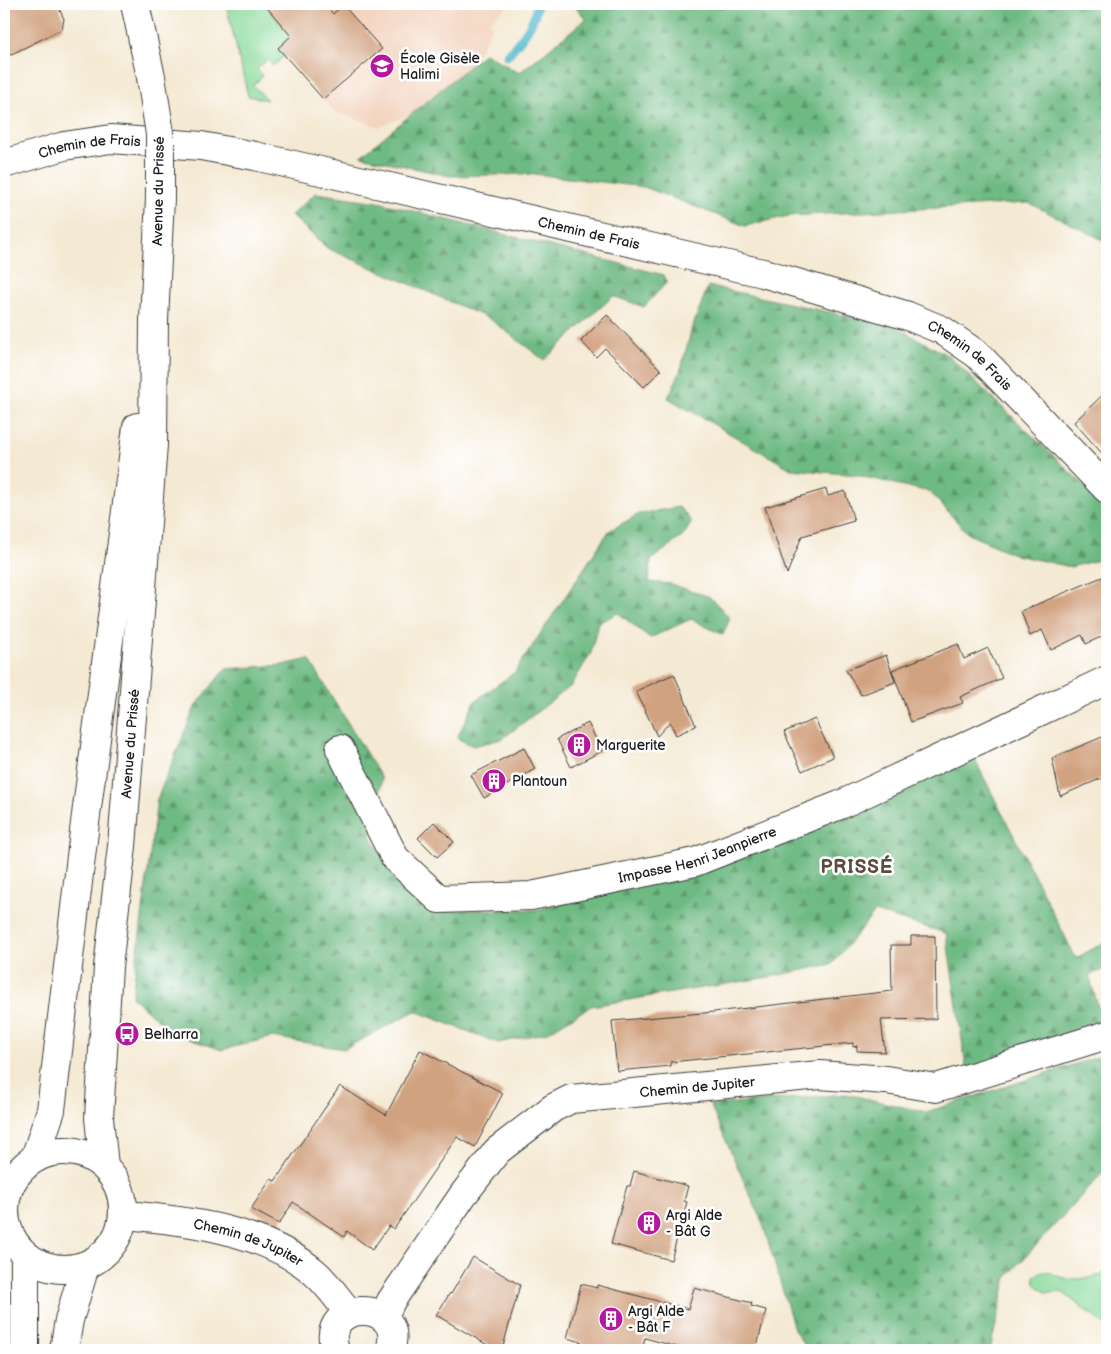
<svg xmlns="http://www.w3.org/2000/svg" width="1111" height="1354" font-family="'Balsamiq Sans',sans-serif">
  <defs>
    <pattern id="forest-firs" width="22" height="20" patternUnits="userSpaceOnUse" patternTransform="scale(1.25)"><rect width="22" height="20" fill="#6eba83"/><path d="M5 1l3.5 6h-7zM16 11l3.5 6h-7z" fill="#5a966a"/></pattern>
  </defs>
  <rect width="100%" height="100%" fill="#fff"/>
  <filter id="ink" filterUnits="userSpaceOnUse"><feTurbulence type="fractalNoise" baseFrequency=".02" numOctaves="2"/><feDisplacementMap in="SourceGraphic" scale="10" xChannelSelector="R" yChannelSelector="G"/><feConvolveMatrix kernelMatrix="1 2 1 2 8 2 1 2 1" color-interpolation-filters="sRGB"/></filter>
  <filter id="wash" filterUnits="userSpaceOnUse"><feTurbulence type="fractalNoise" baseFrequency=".0096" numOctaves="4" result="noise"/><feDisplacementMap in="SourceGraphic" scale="20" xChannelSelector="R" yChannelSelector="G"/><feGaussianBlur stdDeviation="1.12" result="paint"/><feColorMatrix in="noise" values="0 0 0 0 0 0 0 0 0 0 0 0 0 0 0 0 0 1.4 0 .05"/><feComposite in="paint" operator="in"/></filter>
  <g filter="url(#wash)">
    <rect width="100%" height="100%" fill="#f4e9d3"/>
    <path fill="#f3d4bf" d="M 264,4 L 510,4 L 488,22 L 492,26 L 465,77 L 428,106 L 380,127 L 334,112 L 284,55 L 284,28 Z"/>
    <path fill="#89da9b" stroke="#527b5c" d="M 226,4 L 264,4 L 283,27 L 300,42 L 273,66 L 267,60 L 257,69 L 263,76 L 253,85 L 267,100 L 248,96 Z
      M 1107,1270 L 1107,1327 L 1062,1292 L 1047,1293 L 1035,1284 L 1034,1276 C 1051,1267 1050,1275 1064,1278 C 1072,1280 1094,1278 1101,1275 C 1101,1275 1107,1270 1107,1270 Z"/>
    <path fill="url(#forest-firs)" stroke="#456b50" d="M 573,4 L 1107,4 L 1107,242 L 1029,203 L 788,216 L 745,226 L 644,187 L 534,174 L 449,176 L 361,156 L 485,53 L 519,73 L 586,19 Z
      M 316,193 L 378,202 L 664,275 L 667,282 L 644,307 L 613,296 L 544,360 L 490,319 L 327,248 L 291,215 Z
      M 708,286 L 894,326 L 949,356 L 1070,472 L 1107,506 L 1107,549 L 1102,559 L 1071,567 L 1016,555 L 968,534 L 930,492 L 856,475 L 791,469 L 668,398 L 680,372 L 692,328 Z
      M 679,507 L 692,522 L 683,536 L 651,560 L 649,582 L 671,584 L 710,597 L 730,618 L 723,635 L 691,619 L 650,638 L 618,613 L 598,623 L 591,653 L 571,686 L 502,739 L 473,746 L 457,738 L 475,701 L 515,672 L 609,531 L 639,514 Z
      M 309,659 L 382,779 L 370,835 L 400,882 L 438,910 L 534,910 L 675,877 L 973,756 L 1076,958 L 1107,941 L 1107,969 L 1089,975 L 1105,1030 L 967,1073 L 946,933 L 875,912 L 832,964 L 770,977 L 591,1006 L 548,1032 L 498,1043 L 415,1011 L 344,1049 L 272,1037 L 222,1050 L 174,1034 L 132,997 L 157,799 L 195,707 L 225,669 L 283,665 Z
      M 1107,1054 L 1107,1168 L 1007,1277 L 990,1350 L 807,1350 L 794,1329 L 763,1224 L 710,1105 L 846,1094 L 926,1112 Z"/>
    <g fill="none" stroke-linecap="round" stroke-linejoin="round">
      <path stroke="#4eb7cb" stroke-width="9" d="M 507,56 C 520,40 535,25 537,4"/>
    </g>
    <g id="blocks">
      <path fill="#d1a280" d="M 4,4 L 57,4 L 64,19 L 62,29 L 4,58 Z
        M 264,4 L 324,4 L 333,14 L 343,5 L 382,49 L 323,99 L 278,48 L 291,36 Z
        M 607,315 L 661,370 L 644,387 L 605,348 L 596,357 L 581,341 Z
        M 1107,391 L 1107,459 L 1074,422 Z
        M 826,489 L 828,496 L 845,491 L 854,521 L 802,536 L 787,574 L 765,507 Z
        M 1102,577 L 1107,589 L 1107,634 L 1086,644 L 1082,635 L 1051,650 L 1042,630 L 1030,636 L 1021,611 Z
        M 958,644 L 964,659 L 988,648 L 1002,678 L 960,697 L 963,703 L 911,722 L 892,670 Z
        M 886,655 L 895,682 L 861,695 L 846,670 Z
        M 674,674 L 696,726 L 676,735 L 670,722 L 657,736 L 636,691 Z
        M 815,719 L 833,757 L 802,771 L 784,732 Z
        M 588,723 L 602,751 L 571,767 L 557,739 Z
        M 1107,735 L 1107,776 L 1060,796 L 1052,758 Z
        M 524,748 L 535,769 L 484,798 L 471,775 Z
        M 434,822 L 454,842 L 437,857 L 418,838 Z
        M 911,936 L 935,936 L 936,1019 L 881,1020 L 885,1052 L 857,1051 L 857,1046 L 853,1047 L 853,1043 L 671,1062 L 671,1066 L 617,1071 L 612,1021 L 714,1012 L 892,991 L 891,945 L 911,945 Z
        M 420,1050 L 503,1093 L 475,1147 L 457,1137 L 394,1229 L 389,1226 L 372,1250 L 347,1231 L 344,1237 L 293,1202 L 279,1224 L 251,1209 L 271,1179 L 275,1181 L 340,1086 L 386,1115 Z
        M 634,1171 L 688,1186 L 684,1201 L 687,1202 L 671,1260 L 611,1244 L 627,1186 L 630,1186 Z
        M 473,1257 L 520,1285 L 502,1350 L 496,1350 L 436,1315 L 450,1293 L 451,1294 Z
        M 581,1284 L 597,1288 L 597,1285 L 688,1309 L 694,1288 L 752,1303 L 751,1306 L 766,1310 L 756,1350 L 688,1350 L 645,1338 L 642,1350 L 600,1350 L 581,1345 L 582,1342 L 567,1338 Z"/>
    </g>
  </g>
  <g filter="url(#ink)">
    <use href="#blocks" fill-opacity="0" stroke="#3c3b37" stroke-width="1"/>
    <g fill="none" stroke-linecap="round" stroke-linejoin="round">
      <defs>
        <g id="street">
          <path id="s1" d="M 4,164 L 64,146 L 111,139 L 201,146 L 255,156 L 763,273 L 908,316 L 942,330 L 978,355 L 1107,489"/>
          <path id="s2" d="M 340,749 L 395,858 L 439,899 L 531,896 L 695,862 L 840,805 L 1107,680"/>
          <path id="s3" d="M 124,1215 C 186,1220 265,1230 314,1272 C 328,1284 338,1299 349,1313"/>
          <path id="s4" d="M 383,1318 L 391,1301 L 463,1195 L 497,1151 L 553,1108 L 571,1099 L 820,1075 L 886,1080 L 936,1088 L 1107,1035"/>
          <path d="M 335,1350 C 318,1298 408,1298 390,1350"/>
        </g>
        <g id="secondary">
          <path d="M 135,4 L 151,77"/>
          <circle cx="64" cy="1210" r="59"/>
          <path d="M 35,1158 L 51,1110 L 85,823 L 137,427"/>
          <path id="s5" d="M 104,1166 L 99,1118 L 108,967 L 122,846 L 153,445 L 154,320 L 160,198"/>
          <path d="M 25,1350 L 25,1255"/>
          <path d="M 64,1350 L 69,1320 L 85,1266"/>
        </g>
      </defs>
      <use href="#street" stroke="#3c3b37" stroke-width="30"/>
      <use href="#secondary" stroke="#3c3b37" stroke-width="30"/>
      <use href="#street" stroke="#fff" stroke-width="28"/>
      <use href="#secondary" stroke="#fff" stroke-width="28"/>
      <defs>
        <path id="secondary-bridge" d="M 151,77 L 160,134 L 160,198"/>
      </defs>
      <use href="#secondary-bridge" stroke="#3c3b37" stroke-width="30" stroke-linecap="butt"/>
      <use href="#secondary-bridge" stroke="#fff" stroke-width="28"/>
    </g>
  </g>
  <defs>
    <symbol id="school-disc" viewBox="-11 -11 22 22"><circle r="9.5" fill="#b5179e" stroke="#fff"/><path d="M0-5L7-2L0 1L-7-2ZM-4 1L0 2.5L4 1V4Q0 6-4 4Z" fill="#fff"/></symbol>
    <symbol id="building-disc" viewBox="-11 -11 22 22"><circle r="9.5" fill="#b5179e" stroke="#fff"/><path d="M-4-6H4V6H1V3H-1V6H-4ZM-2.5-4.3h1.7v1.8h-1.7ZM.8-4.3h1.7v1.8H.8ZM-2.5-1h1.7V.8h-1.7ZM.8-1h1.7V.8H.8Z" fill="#fff"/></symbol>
    <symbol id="bus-disc" viewBox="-11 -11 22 22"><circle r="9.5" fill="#b5179e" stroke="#fff"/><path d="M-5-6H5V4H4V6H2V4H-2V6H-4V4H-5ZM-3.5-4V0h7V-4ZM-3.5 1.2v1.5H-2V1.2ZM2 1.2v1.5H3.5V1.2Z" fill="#fff"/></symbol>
  </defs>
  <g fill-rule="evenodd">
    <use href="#school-disc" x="368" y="52" width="28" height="28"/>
    <use href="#building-disc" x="565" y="731" width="28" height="28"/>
    <use href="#building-disc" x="480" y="767" width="28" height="28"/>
    <use href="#bus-disc" x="113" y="1020" width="28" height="28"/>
    <use href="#building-disc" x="635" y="1209" width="28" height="28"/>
    <use href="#building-disc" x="597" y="1305" width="28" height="28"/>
  </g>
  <g text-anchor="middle" stroke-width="5" stroke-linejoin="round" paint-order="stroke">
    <g font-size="14" fill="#1c1c1c" stroke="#fff" text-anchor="start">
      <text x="400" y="63">École Gisèle<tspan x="400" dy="16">Halimi</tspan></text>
      <text x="596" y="750">Marguerite</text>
      <text x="512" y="786">Plantoun</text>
      <text x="144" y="1039">Belharra</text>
      <text x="666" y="1220">Argi Alde<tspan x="666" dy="16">- Bât G</tspan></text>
      <text x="628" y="1316">Argi Alde<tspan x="628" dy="16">- Bât F</tspan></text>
    </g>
    <g font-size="14" fill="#1c1c1c" stroke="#fff">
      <text dy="5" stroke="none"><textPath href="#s1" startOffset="88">Chemin de Frais</textPath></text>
      <text transform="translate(158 191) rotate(-89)" y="5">Avenue du Prissé</text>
      <text dy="5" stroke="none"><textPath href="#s1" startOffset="598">Chemin de Frais</textPath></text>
      <text dy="5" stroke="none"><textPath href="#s1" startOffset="1002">Chemin de Frais</textPath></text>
      <text dy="5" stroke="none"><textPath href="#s5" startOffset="424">Avenue du Prissé</textPath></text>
      <text dy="5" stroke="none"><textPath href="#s2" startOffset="446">Impasse Henri Jeanpierre</textPath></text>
      <text dy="5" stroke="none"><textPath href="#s4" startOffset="420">Chemin de Jupiter</textPath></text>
      <text dy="5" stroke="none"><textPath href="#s3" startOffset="128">Chemin de Jupiter</textPath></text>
    </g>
    <g font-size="19" font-weight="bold" letter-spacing="1" fill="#5b4b3f" stroke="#fff">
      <text x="857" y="873">PRISSÉ</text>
    </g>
  </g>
  <rect width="1111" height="1354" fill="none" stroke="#fff" stroke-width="20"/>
</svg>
